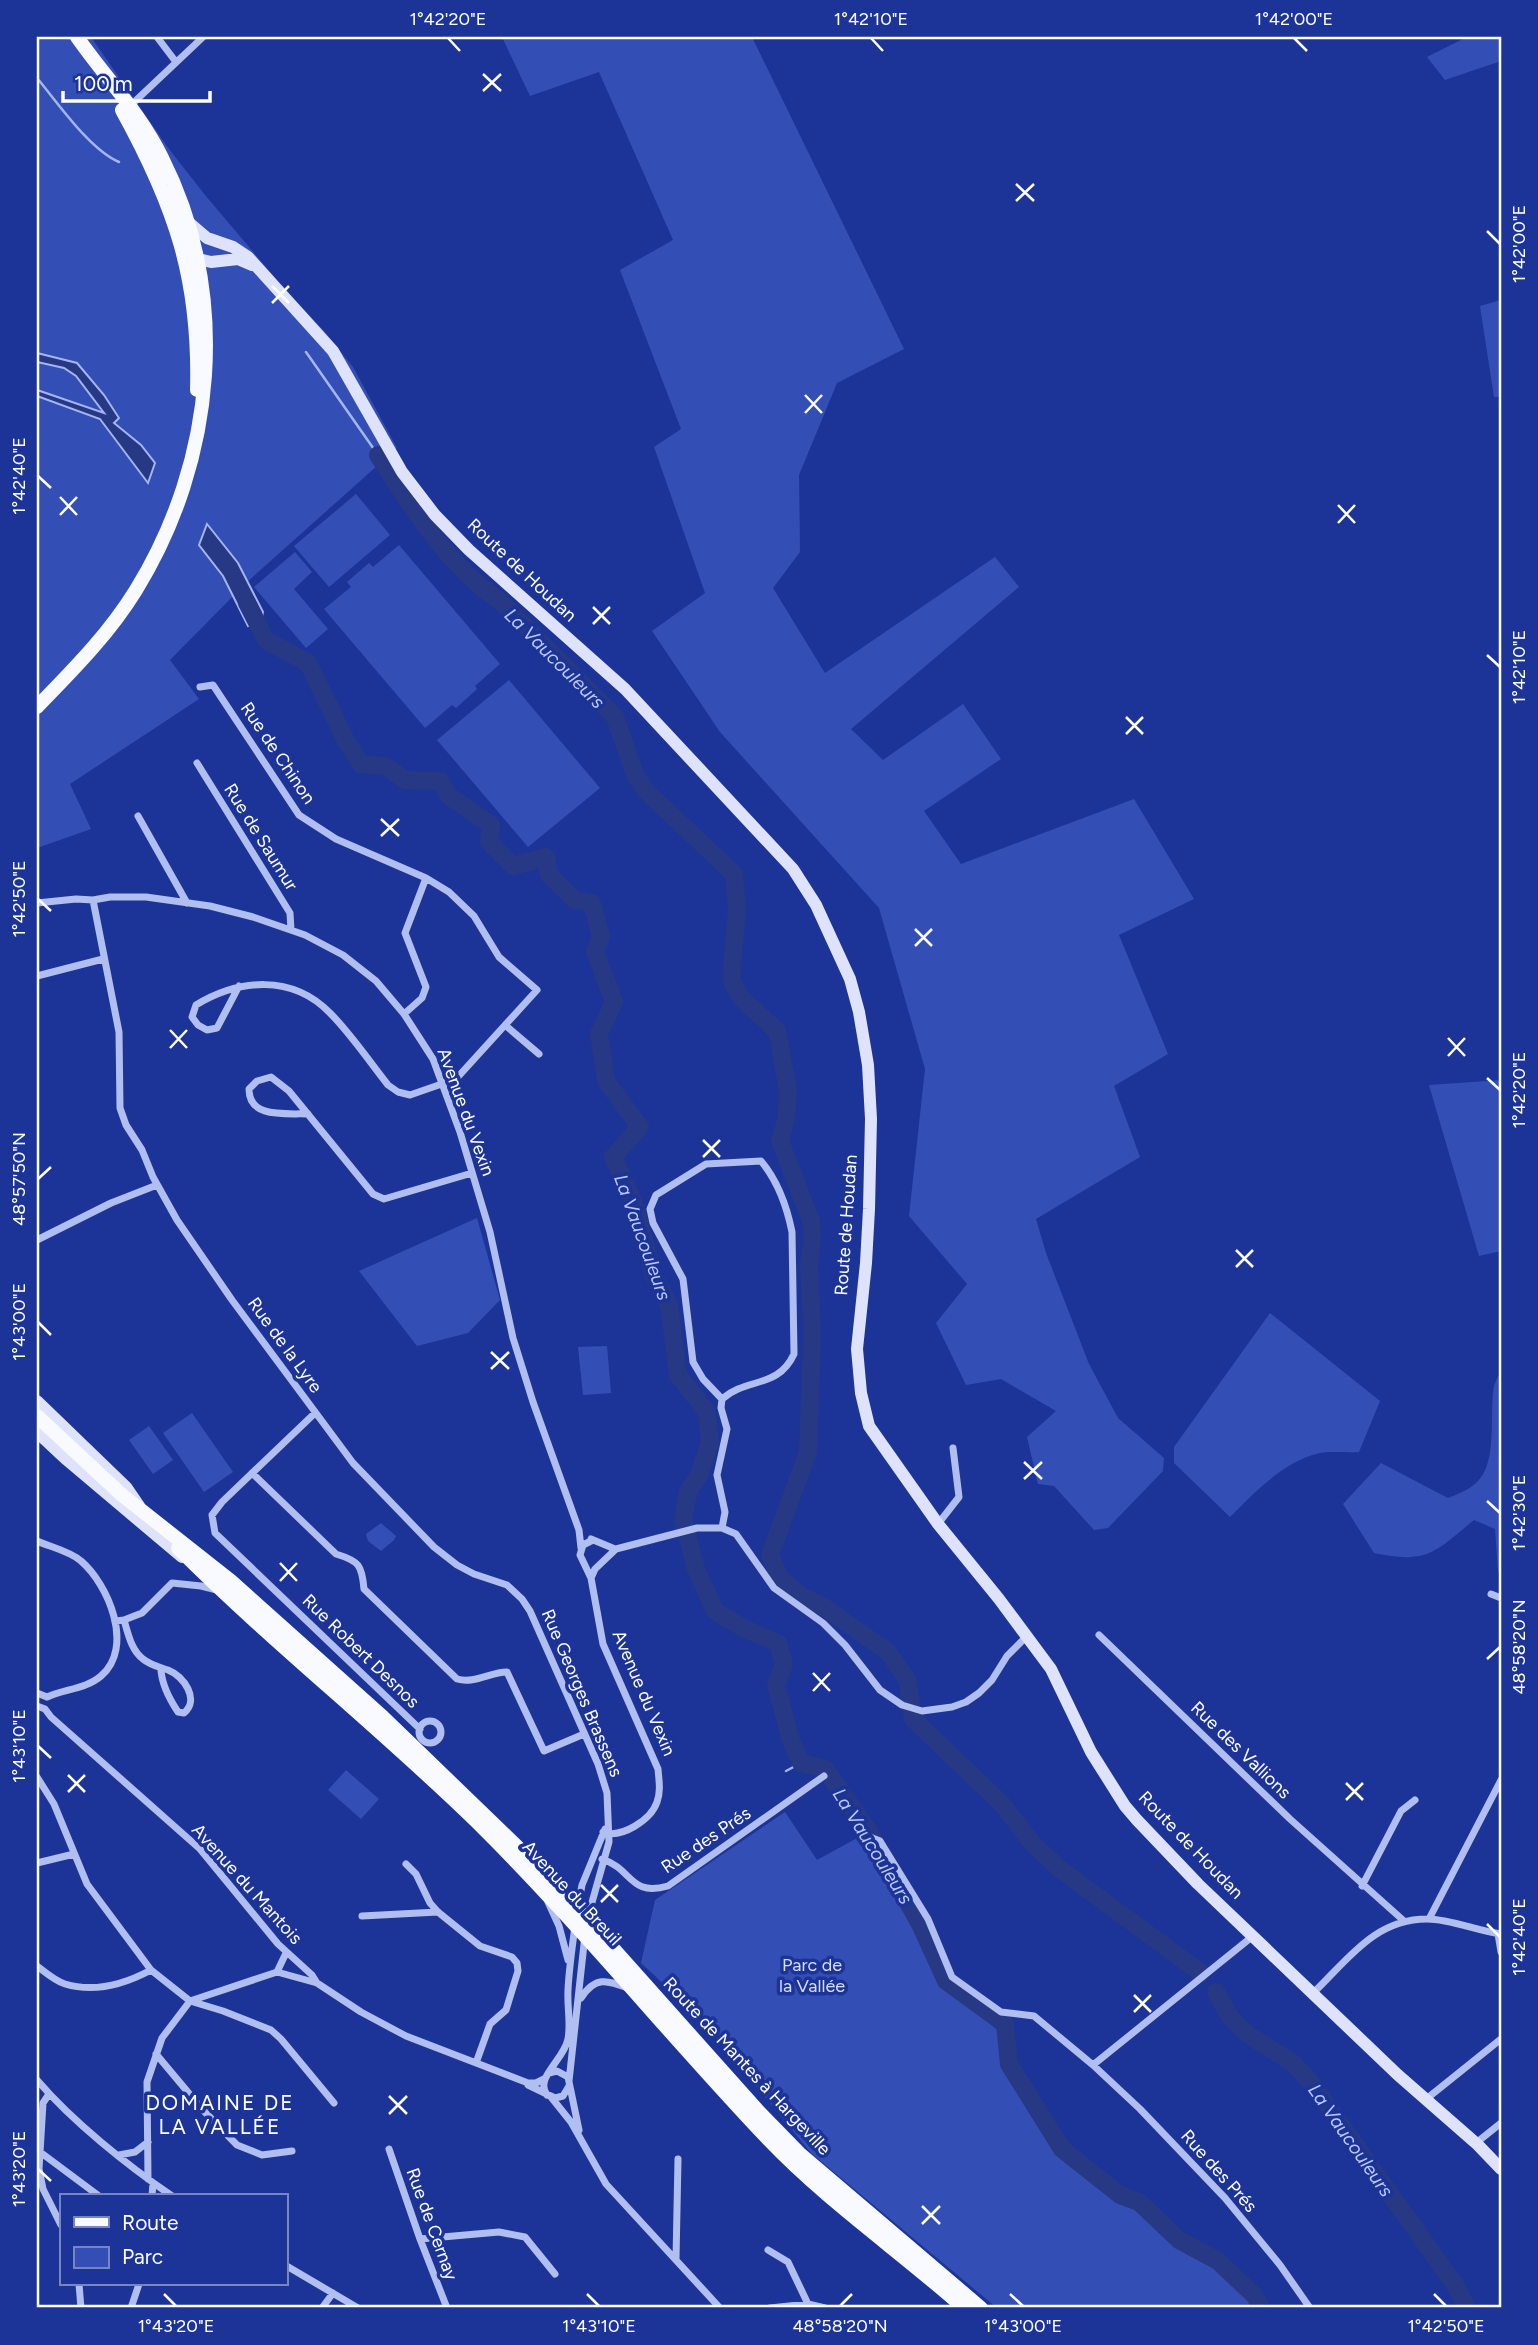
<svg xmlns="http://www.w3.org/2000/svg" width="1538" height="2345" font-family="Figtree,sans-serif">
  <rect width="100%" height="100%" fill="#1c3497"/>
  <path fill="#334fb6" d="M 37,37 L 91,37 L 169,149 L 205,195 L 282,286 L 325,332 L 353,367 L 397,448 L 246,583 L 170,660 L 199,699 L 70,784 L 91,829 L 37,848 Z
    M 502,37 L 752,37 L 904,349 L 837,383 L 799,475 L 800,552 L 773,588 L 825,673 L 995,557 L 1019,587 L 851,729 L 883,760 L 963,704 L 1001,759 L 924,811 L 961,864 L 1134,799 L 1194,899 L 1119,935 L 1168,1054 L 1114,1086 L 1140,1157 L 1036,1219 L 1046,1253 L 1089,1364 L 1118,1418 L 1164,1458 L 1163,1471 L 1108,1528 L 1094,1530 L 1054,1486 L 1038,1484 L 1027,1437 L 1056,1411 L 1001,1379 L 966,1385 L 936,1323 L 967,1284 L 909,1216 L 925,1069 L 879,908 L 720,732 L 652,631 L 705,593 L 654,447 L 681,429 L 620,270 L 673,240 L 599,72 L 530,96 Z
    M 1467,37 L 1501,37 L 1501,61 L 1445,80 L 1427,57 Z
    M 1501,300 L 1501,397 L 1494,397 L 1480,306 Z
    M 356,494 L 390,535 L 329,587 L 294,546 Z
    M 399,545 L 500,664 L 475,686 L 477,689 L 456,708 L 452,705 L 425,728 L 324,609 L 351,587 L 347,582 L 369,563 L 373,567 Z
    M 295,552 L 312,572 L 294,589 L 328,629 L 306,648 L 254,587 Z
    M 509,680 L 600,788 L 528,847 L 437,740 Z
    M 1501,1080 L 1501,1251 L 1479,1256 L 1429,1085 Z
    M 477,1218 L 500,1300 L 468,1333 L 417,1346 L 359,1271 Z
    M 1270,1313 L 1380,1401 L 1359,1452 C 1347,1453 1332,1451 1320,1453 C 1284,1461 1255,1492 1230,1517 L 1174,1463 L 1174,1447 Z
    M 607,1346 L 611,1393 L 583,1395 L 578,1347 Z
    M 1501,1370 L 1501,1576 L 1498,1571 L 1495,1529 L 1474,1520 C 1434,1553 1427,1564 1374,1553 L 1343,1504 L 1381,1463 L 1448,1498 C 1458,1494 1469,1490 1477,1482 C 1498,1463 1489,1412 1494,1386 C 1496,1380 1499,1375 1501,1370 Z
    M 192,1413 L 233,1472 L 204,1492 L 163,1433 Z
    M 149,1426 L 173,1460 L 153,1474 L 129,1440 Z
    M 381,1523 L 396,1536 L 394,1540 L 381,1551 L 368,1541 L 366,1534 Z
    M 346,1770 L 379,1799 L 361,1819 L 328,1790 Z
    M 785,1812 L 817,1860 L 859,1837 L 873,1847 L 952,1990 L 1001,2033 L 1007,2070 L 1050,2132 L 1162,2217 L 1248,2286 L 1259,2308 L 997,2308 L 811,2153 L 696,2014 L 641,1963 L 655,1900 Z"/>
  <path fill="#273984" stroke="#a3b5f2" stroke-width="2" d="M 37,353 L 77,363 L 104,395 L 119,418 L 114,423 L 141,445 L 155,463 L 148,483 L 100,419 L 37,396 L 37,390 L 104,413 L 76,376 L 64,368 L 37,362 Z
    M 207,524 L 238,563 L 263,612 L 261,622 L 248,626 L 223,576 L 199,545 Z"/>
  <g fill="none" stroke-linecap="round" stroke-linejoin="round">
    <path stroke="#a3b5f2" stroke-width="2.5" d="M 37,78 C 58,103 90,150 119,162
      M 306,352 L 378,455
      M 786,1771 L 801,1763"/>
    <path stroke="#273984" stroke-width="18" d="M 378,455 C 413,509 447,565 501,602 L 615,717 L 635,775 L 646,791 L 734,874 L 737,911 L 731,980 L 741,998 L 777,1031 L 788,1090 L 786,1119 L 780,1141 L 811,1221 L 812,1237 L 809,1264 L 812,1335 L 808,1452 L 770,1555 L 779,1577 L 800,1595 L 824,1607 L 888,1652 L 908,1681 L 913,1719 L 1002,1804 L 1032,1843 L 1060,1869 L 1201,1973
      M 247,603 L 266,640 L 308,663 L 346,741 L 361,764 L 385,766 L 405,780 L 440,781 L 449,796 L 491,825 L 489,842 L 513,866 L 546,857 L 549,875 L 575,900 L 592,903 L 601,936 L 595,952 L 614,1002 L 599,1034 L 606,1081 L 640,1127 L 613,1157 L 634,1203 L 653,1274 L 669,1305 L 678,1375 L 706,1411 L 710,1442 L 699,1475 L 688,1492 L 683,1519 L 696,1569 L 715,1611 L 745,1629 L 778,1643 L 784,1664 L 776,1685 L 791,1741 L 801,1763 L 825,1769 L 866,1827 L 920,1924 L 946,1981 L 1005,2024 L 1009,2064 L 1062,2149 L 1120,2195 L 1139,2202 L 1179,2240 L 1218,2261 L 1255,2296 L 1261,2308
      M 1216,1992 L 1230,2017 L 1247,2034 L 1293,2063 L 1309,2080 L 1455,2285 L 1467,2308"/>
    <path stroke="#b0bef0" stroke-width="7" d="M 157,37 L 176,62
      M 130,106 L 203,37
      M 200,687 L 213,685 L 299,815 L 336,839 L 426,878 L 449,892 L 474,916 L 499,957 L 537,990 L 456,1079 L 410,1095 L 398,1092 L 388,1085 C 369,1061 351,1034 330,1013 C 292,974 239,979 196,1005 L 192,1017 L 198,1025 L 207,1030 L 217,1028 L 239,986
      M 197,763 L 290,913 L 291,930
      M 138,816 L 187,903
      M 93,900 L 119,1032 L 120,1108 L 126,1125 L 142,1150 L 153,1177 L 177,1220 L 232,1300 L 353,1463 L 434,1547 L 457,1565 L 474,1574 L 507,1585 L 522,1599 L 530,1611 L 598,1764 L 607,1793 L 609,1842 L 587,1920
      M 37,903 L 76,899 L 93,900 L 110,897 L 146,897 L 210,906 L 253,917 L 305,935 L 343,955 L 376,981 L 404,1014 L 433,1059 L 460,1132 L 490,1232 L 513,1338 L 533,1402 L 579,1530 L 581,1548
      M 37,976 L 103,959
      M 404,1014 L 422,998 L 426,987 L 405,933 L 426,878
      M 505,1025 L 539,1054
      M 308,1114 C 286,1113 249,1119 249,1089 L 257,1081 L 271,1077 L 289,1091 L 373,1194 L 384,1199 L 472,1173
      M 37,1240 L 111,1203 L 157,1185
      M 315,1413 L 222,1502 L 212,1515 L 215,1533 L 420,1729
      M 252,1473 L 336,1554 C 359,1561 362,1565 364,1589 L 457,1679 C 475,1684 490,1672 507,1672 L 544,1751 L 584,1734
      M 938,1524 L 959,1497 L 953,1448
      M 722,1528 L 725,1512 L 717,1475 L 727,1429 L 721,1408 L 722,1399 C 747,1377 778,1389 794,1354 L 792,1232 C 787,1207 777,1180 761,1161 L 706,1164 L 656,1195 L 650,1209 L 653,1223 L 683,1279 L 693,1362 L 703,1379 L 722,1399
      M 591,1539 L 615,1549
      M 593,1540 L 583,1545 L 580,1555 L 591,1578 L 603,1644 L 658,1769 C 659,1781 661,1791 657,1802 C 651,1820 621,1839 603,1832
      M 37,1541 C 50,1547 70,1551 81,1561 C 108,1584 135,1647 101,1676 C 86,1689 64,1689 47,1697
      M 591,1578 L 595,1569 L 616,1549 L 697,1528 L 722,1528 L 736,1534 L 774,1588 L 823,1623 L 845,1645 L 880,1690 L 902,1705 L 922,1711 L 952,1707 L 966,1702 L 979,1693 L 992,1680 L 1007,1656 L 1027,1636
      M 1491,1594 L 1501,1598
      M 124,1620 L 142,1613 L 172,1583 L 201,1586 L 217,1590
      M 116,1621 L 124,1620 C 128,1633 131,1650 143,1659 C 150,1665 159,1667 168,1670 C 184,1676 200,1700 184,1713 L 178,1712 C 170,1700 162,1685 161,1670
      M 1099,1635 L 1290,1819 L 1404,1921
      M 37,1693 L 47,1697
      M 37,1706 L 45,1709 L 51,1717 L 200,1849 L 278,1944 L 312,1975 L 317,1983 L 361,2012 L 406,2036 L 528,2083 L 536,2083 L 544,2079
      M419 1732a11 11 0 1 1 22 0a11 11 0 1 1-22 0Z
      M 37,1777 L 54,1804 L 87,1884 L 151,1970 L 190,2001 L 223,2011 L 271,2030 L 281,2039 L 334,2103
      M 865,1835 L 880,1841 L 928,1919 L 952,1977 L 1001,2012 L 1034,2016 L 1093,2065 L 1140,2109 L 1225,2198 L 1280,2265 L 1310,2308
      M 602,1859 C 633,1869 629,1897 668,1886 L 824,1776
      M 37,1863 L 74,1854
      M 406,1864 L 416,1874 L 430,1903 L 438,1912 L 480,1946 L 512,1957 L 517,1963 L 518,1971 L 506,2010 L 490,2024 L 476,2063
      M 1362,1886 L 1401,1811 L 1415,1800
      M 548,1902 L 559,1926 L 568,1960
      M 578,1907 L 582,1885 L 605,1829
      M 362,1916 L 438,1912
      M 1429,1919 L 1501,1780
      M 1498,1934 L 1501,1952
      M 37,1966 C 45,1972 55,1981 65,1984 C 95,1993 125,1984 151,1970
      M 277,1972 L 317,1983
      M 1313,1993 C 1347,1961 1374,1919 1427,1919 C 1451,1919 1477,1931 1501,1934
      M 581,1998 C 595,1976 607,1980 628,1988
      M 156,2054 L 202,2109 L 237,2145 L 262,2155 L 292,2151
      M 1093,2065 L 1253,1936
      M 549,2073 L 557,2071 L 568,2077 L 579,2130
      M 37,2080 C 73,2122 127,2165 172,2196
      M 569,2081 L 585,1935
      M 528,2085 L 555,2098 L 563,2096 L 569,2086
      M 49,2094 L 43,2103 L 39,2169 L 43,2189 L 61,2225
      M 547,2095 C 534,2078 564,2060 568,2039 C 571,2023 567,2007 568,1990 C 569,1969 572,1948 575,1926
      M 551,2097 L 571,2122 L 606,2184 L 720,2308
      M 1425,2100 L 1501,2039
      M 1476,2143 L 1501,2123
      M 389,2149 L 420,2239 L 447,2308
      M 40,2152 L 99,2196
      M 119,2155 L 135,2152 L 148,2142
      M 148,2179 L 147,2082 L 162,2038 L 190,2001 L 277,1972 L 286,1953
      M 152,2196 L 153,2183
      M 420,2239 L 499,2232 L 525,2237 L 555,2274
      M 768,2250 L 788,2262 L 808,2304
      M 676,2259 L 678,2159
      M 285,2265 L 358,2308
      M 79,2284 L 81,2308
      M 131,2308 L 139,2284
      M 322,2308 L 333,2293
      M 770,2308 L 808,2304 L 825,2308"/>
    <path stroke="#dee3fb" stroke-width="12" d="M 187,221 L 207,238 L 233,247 L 248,257 L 333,351 L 402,472 L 435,515 L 469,550 L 625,689 L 793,869 L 816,905 L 850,979 L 859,1012 L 868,1065 L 871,1119 L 869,1209 L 866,1263 L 857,1349 L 861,1393 L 869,1426 L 938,1524 L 999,1599 L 1051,1669 L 1091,1752 L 1125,1806 L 1137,1820 L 1198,1884 L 1398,2075 L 1478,2145 L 1501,2169
      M 189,257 L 211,262 L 238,259 L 252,265
      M 37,1401 L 126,1487 L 139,1506
      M 37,1432 L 67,1460 L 182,1557"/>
    <path stroke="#f9faff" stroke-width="14" d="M 122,110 C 175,206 200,279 197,390
      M 37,707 C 73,670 109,634 136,590 C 216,460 231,295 162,158 C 141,114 105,77 77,37
      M 37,1416 L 122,1495 L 231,1581 L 383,1717 L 532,1861 L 578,1909 L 759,2112 L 799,2153 L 981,2308
      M 178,1548 C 274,1644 381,1728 478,1823 C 580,1924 670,2036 768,2139 C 828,2202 900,2251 964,2308"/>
  </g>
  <path fill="none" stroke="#fff" stroke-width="2.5" d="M 448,38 L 460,51M 871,38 L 883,51M 1294,38 L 1307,51M 483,74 L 501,91M 483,91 L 501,74M 1016,184 L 1034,201M 1016,201 L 1034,184M 1487,231 L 1500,244M 272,286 L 289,303M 272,303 L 289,286M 805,395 L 822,413M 805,413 L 822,395M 38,476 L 51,488M 60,497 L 77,515M 1338,505 L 1355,523M 60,515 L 77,497M 1338,523 L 1355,505M 593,607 L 610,624M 593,624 L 610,607M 1487,655 L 1500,667M 1126,717 L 1143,734M 1126,734 L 1143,717M 381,819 L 399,836M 381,836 L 399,819M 38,899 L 51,911M 915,929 L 932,946M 915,946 L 932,929M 170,1030 L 187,1048M 1448,1038 L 1465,1056M 170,1048 L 187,1030M 1448,1056 L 1465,1038M 1487,1078 L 1500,1090M 703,1140 L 720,1157M 703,1157 L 720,1140M 38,1179 L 51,1167M 1236,1250 L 1253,1267M 1236,1267 L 1253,1250M 38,1322 L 51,1335M 491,1352 L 509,1369M 491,1369 L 509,1352M 1024,1462 L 1042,1479M 1024,1479 L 1042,1462M 1487,1501 L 1500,1513M 280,1563 L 297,1581M 280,1581 L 297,1563M 1487,1659 L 1500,1647M 813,1673 L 830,1691M 813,1691 L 830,1673M 38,1746 L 51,1758M 68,1775 L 85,1792M 1346,1783 L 1363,1800M 68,1792 L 85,1775M 1346,1800 L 1363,1783M 601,1885 L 618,1902M 601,1902 L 618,1885M 1487,1924 L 1500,1937M 1134,1995 L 1151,2012M 1134,2012 L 1151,1995M 389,2096 L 407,2114M 389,2114 L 407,2096M 38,2169 L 51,2181M 922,2206 L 940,2224M 922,2224 L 940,2206M 164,2294 L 176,2306M 587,2294 L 599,2306M 1010,2294 L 1023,2306M 1434,2294 L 1446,2306M 840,2306 L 852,2294"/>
  <g text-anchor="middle" stroke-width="7" stroke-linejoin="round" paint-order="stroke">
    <g font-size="18" fill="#fff" stroke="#1c3497">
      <text transform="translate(522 570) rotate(43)" y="6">Route de Houdan</text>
      <text transform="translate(278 753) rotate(56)" y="6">Rue de Chinon</text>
      <text transform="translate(261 837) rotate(58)" y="6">Rue de Saumur</text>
      <text transform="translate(466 1112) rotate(70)" y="6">Avenue du Vexin</text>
      <text transform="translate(846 1225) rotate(-86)" y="6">Route de Houdan</text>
      <text transform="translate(285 1345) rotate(54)" y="6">Rue de la Lyre</text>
      <text transform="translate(361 1651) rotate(44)" y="6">Rue Robert Desnos</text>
      <text transform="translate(582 1693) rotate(67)" y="6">Rue Georges Brassens</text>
      <text transform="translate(644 1693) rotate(67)" y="6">Avenue du Vexin</text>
      <text transform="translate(1241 1750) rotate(44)" y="6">Rue des Vallions</text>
      <text transform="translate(706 1840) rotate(-34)" y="6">Rue des Prés</text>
      <text transform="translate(1191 1845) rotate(46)" y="6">Route de Houdan</text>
      <text transform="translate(247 1884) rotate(48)" y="6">Avenue du Mantois</text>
      <text transform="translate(572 1893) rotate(47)" y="6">Avenue du Breuil</text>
      <text transform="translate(747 2066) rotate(47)" y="6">Route de Mantes à Hargeville</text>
      <text transform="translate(1219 2171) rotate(48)" y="6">Rue des Prés</text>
      <text transform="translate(432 2224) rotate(70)" y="6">Rue de Cernay</text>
    </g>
    <g font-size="18" fill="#d7dffb" stroke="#1c3497">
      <text x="812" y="1971">Parc de<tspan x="812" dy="21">la Vallée</tspan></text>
    </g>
    <g font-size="19" font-style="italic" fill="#bcc9f6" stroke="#1c3497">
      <text transform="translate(555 658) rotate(45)" y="7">La Vaucouleurs</text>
      <text transform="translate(643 1237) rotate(70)" y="7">La Vaucouleurs</text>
      <text transform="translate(873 1846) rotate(58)" y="7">La Vaucouleurs</text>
      <text transform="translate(1351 2140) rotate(55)" y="7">La Vaucouleurs</text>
    </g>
    <g font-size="21" letter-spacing="2" fill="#fff" stroke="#1c3497">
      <text x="220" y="2110">DOMAINE DE<tspan x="220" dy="24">LA VALLÉE</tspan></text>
    </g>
  </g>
  <rect width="1538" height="2345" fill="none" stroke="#1c3497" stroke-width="77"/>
  <rect x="60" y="2194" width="228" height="91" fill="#1c3497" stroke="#7785c1" stroke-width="2"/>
  <rect x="74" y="2217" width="35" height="10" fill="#f9faff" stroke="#7785c1" stroke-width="2"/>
  <text x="122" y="2230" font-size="21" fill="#ffffff">Route</text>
  <rect x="74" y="2247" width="35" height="21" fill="#334fb6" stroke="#7785c1" stroke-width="2"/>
  <text x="122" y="2264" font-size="21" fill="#ffffff">Parc</text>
  <path d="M63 91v10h147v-10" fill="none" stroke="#ffffff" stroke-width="3.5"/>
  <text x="74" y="91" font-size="21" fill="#ffffff" stroke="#1c3497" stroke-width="5" paint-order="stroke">100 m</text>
  <rect x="38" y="38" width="1462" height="2268" fill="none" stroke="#fff" stroke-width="2.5"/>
  <g font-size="18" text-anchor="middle" fill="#fff">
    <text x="448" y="25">1°42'20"E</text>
    <text x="871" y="25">1°42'10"E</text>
    <text x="1294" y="25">1°42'00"E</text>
    <text transform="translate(1519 244) rotate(-90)" y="6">1°42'00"E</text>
    <text transform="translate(19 476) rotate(-90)" y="6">1°42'40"E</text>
    <text transform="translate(1519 667) rotate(-90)" y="6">1°42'10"E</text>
    <text transform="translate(19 899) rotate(-90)" y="6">1°42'50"E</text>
    <text transform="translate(1519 1090) rotate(-90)" y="6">1°42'20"E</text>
    <text transform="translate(19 1179) rotate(-90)" y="6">48°57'50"N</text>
    <text transform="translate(19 1322) rotate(-90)" y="6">1°43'00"E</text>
    <text transform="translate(1519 1513) rotate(-90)" y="6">1°42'30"E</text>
    <text transform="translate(1519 1647) rotate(-90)" y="6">48°58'20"N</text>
    <text transform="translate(19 1746) rotate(-90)" y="6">1°43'10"E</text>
    <text transform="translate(1519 1937) rotate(-90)" y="6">1°42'40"E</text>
    <text transform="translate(19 2169) rotate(-90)" y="6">1°43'20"E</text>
    <text x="176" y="2332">1°43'20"E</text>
    <text x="599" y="2332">1°43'10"E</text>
    <text x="840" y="2332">48°58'20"N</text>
    <text x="1023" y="2332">1°43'00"E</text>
    <text x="1446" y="2332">1°42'50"E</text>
  </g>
</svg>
